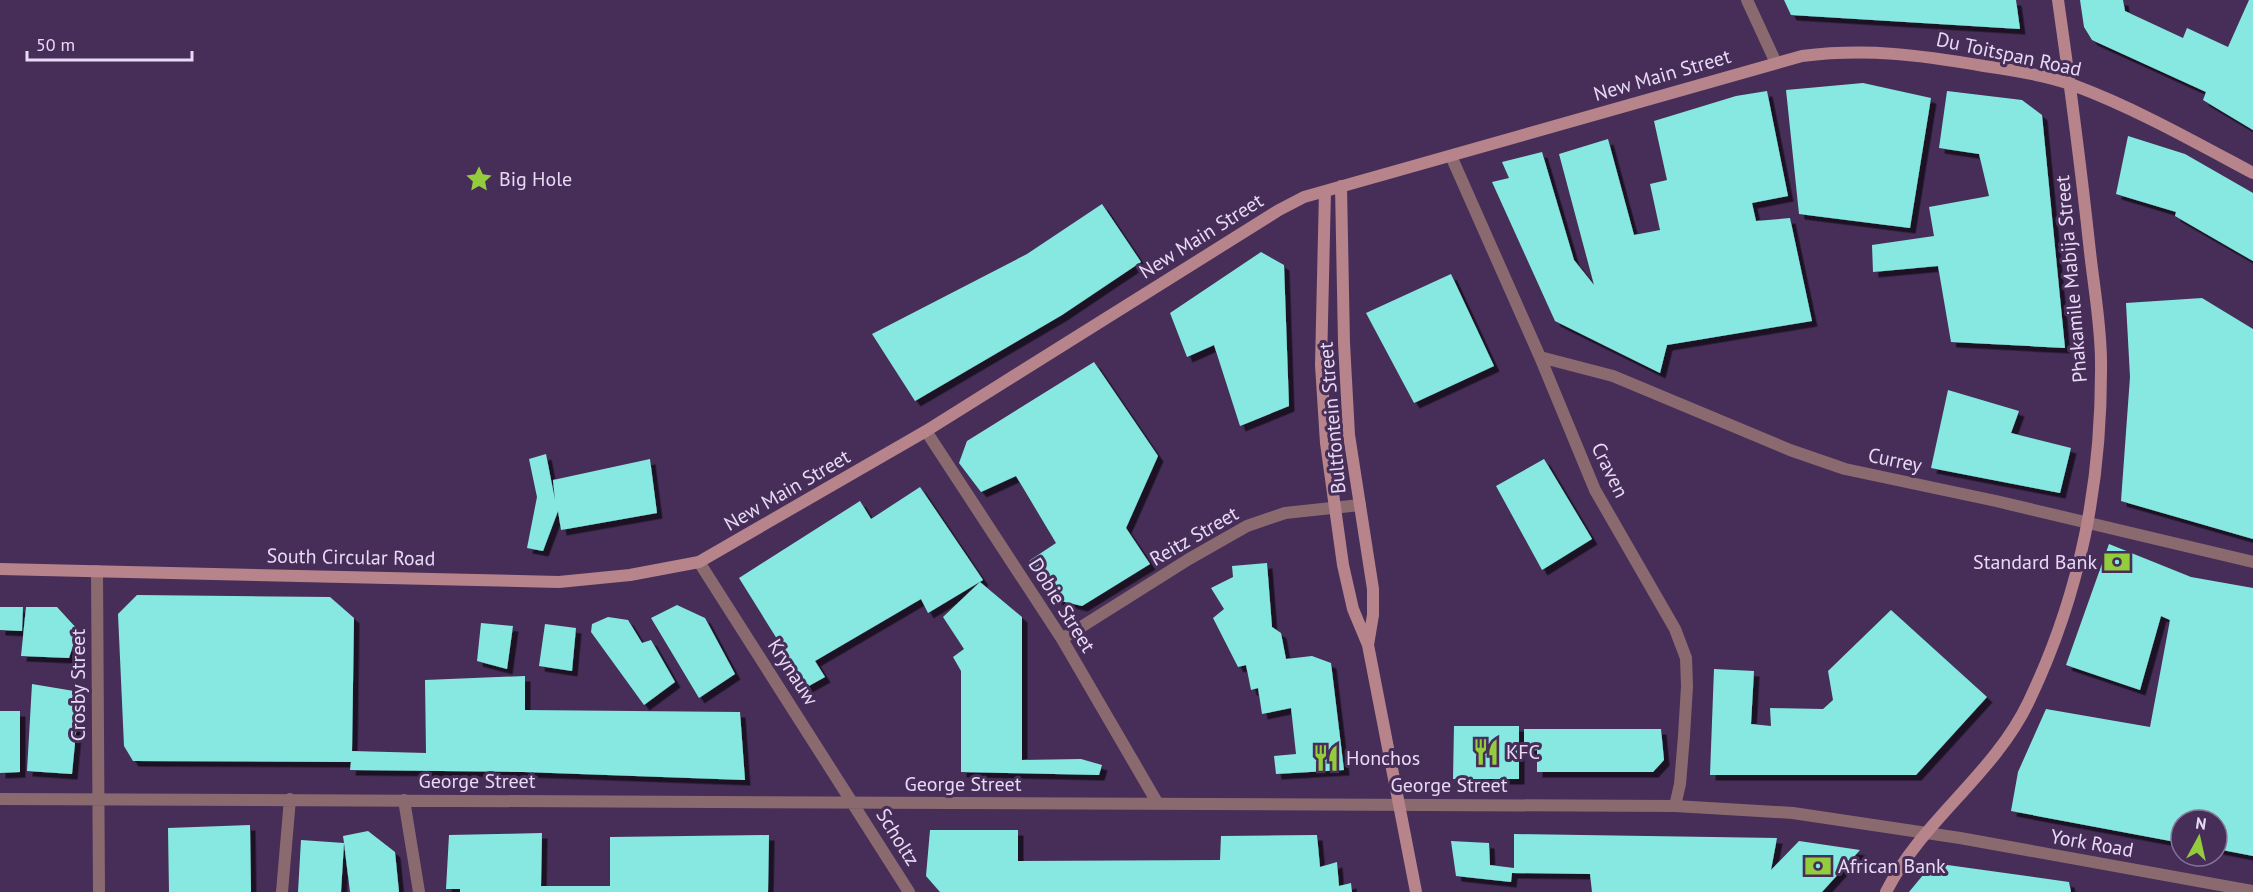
<svg xmlns="http://www.w3.org/2000/svg" width="2253" height="892" font-family="'PT Sans',sans-serif">
  <defs>
    <filter id="shadow"><feDropShadow dx="5.5" dy="5.5" stdDeviation="0" flood-color="#0009"/></filter>
  </defs>
  <rect width="100%" height="100%" fill="#462e59"/>
  <path fill="#87e8e1" filter="url(#shadow)" d="M 1784,0 L 2016,0 L 2020,29 L 1791,15 Z
    M 2080,0 L 2123,0 L 2125,11 L 2183,38 L 2187,28 L 2228,47 L 2249,0 L 2253,0 L 2253,130 L 2203,100 L 2206,92 L 2092,40 L 2084,27 Z
    M 1863,83 L 1931,98 L 1910,228 L 1799,214 L 1786,90 Z
    M 1767,91 L 1788,196 L 1752,203 L 1756,221 L 1790,218 L 1812,321 L 1667,345 L 1660,373 L 1555,321 L 1492,182 L 1509,178 L 1502,162 L 1542,152 L 1574,260 L 1594,285 L 1559,154 L 1608,139 L 1634,235 L 1660,230 L 1650,184 L 1667,180 L 1654,121 L 1736,96 Z
    M 1947,91 L 2022,100 L 2042,115 L 2065,348 L 1951,342 L 1938,266 L 1873,272 L 1872,245 L 1934,236 L 1929,207 L 1989,196 L 1979,154 L 1939,148 Z
    M 2128,136 L 2185,154 L 2253,193 L 2253,261 L 2175,216 L 2176,212 L 2116,194 Z
    M 1102,204 L 1141,262 L 1062,315 L 915,401 L 872,334 L 1027,254 Z
    M 1261,252 L 1284,265 L 1289,406 L 1240,426 L 1214,345 L 1187,357 L 1170,313 Z
    M 1451,274 L 1494,366 L 1414,403 L 1366,313 Z
    M 2202,298 L 2253,329 L 2253,539 L 2121,501 L 2130,377 L 2126,303 Z
    M 1094,362 L 1158,456 L 1126,528 L 1150,564 L 1082,606 L 1057,600 L 1029,561 L 1056,543 L 1016,476 L 981,492 L 959,463 L 967,441 Z
    M 1948,390 L 2019,411 L 2011,433 L 2071,448 L 2060,493 L 1931,468 Z
    M 546,454 L 555,500 L 553,480 L 650,459 L 657,513 L 561,530 L 558,511 L 543,551 L 527,548 L 537,497 L 529,459 Z
    M 1544,459 L 1592,539 L 1542,570 L 1496,486 Z
    M 920,487 L 983,580 L 928,613 L 921,599 L 815,661 L 825,677 L 807,687 L 739,578 L 860,501 L 871,519 Z
    M 2109,544 L 2191,577 L 2253,588 L 2253,856 L 2217,849 L 2217,820 L 2181,820 L 2181,843 L 2011,811 L 2018,772 L 2046,709 L 2150,727 L 2170,620 L 2161,616 L 2140,690 L 2066,665 Z
    M 1267,563 L 1272,627 L 1281,633 L 1286,659 L 1312,656 L 1331,663 L 1344,770 L 1276,774 L 1274,756 L 1296,754 L 1291,708 L 1262,714 L 1258,688 L 1251,690 L 1246,665 L 1238,667 L 1213,618 L 1224,609 L 1211,588 L 1233,577 L 1232,566 Z
    M 980,582 L 1022,617 L 1022,760 L 1081,759 L 1102,765 L 1099,775 L 961,772 L 961,671 L 953,657 L 964,649 L 943,617 Z
    M 137,595 L 330,597 L 354,618 L 352,751 L 426,753 L 425,680 L 525,676 L 525,710 L 740,712 L 745,780 L 524,772 L 350,770 L 351,762 L 133,761 L 124,746 L 118,614 Z
    M 677,605 L 705,618 L 735,674 L 699,698 L 651,618 Z
    M 0,607 L 23,607 L 22,631 L 0,630 Z
    M 26,607 L 57,607 L 78,630 L 69,658 L 21,656 Z
    M 1891,610 L 1987,697 L 1916,775 L 1710,775 L 1714,669 L 1754,671 L 1751,724 L 1771,726 L 1770,708 L 1823,709 L 1833,700 L 1828,671 Z
    M 608,617 L 628,620 L 642,643 L 651,640 L 675,682 L 644,705 L 591,632 L 592,624 Z
    M 481,623 L 513,626 L 507,669 L 477,661 Z
    M 545,624 L 576,628 L 572,671 L 539,666 Z
    M 32,684 L 80,692 L 72,774 L 27,771 Z
    M 0,711 L 20,711 L 20,772 L 0,773 Z
    M 1454,726 L 1519,726 L 1519,779 L 1453,779 Z
    M 1524,729 L 1661,729 L 1664,760 L 1653,772 L 1537,772 L 1537,750 L 1524,751 Z
    M 250,825 L 251,892 L 169,892 L 168,828 Z
    M 930,830 L 1018,830 L 1018,861 L 1220,860 L 1221,836 L 1317,835 L 1320,867 L 1337,862 L 1339,886 L 1351,883 L 1352,892 L 940,892 L 926,876 Z
    M 368,831 L 395,852 L 399,892 L 350,892 L 344,843 L 341,892 L 298,892 L 301,840 L 344,843 L 343,836 Z
    M 542,833 L 541,886 L 610,886 L 610,837 L 769,835 L 768,892 L 460,892 L 460,889 L 446,889 L 449,835 Z
    M 1514,834 L 1777,838 L 1771,870 L 1799,841 L 1860,850 L 1822,892 L 1592,892 L 1590,874 L 1512,873 L 1511,882 L 1456,876 L 1451,841 L 1489,843 L 1490,865 L 1514,868 Z
    M 1933,863 L 2069,882 L 2071,892 L 1909,892 Z"/>
  <g fill="none" stroke-linecap="round" stroke-linejoin="round">
    <path stroke="#8a6a6f" stroke-width="12" d="M 1747,0 L 1776,63
      M 1451,156 L 1540,357 L 1595,490 L 1675,629 L 1686,658 L 1687,686 L 1684,736 L 1680,784 L 1675,806
      M 1540,357 L 1613,376 L 1790,450 L 1845,469 L 1996,501 L 2253,562
      M 926,431 L 1062,639 L 1158,804
      M 699,562 L 909,892
      M 97,571 L 99,892
      M 1062,639 L 1189,559 L 1247,526 L 1285,513 L 1360,505
      M 0,799 L 1675,806 L 1793,813 L 1960,838 L 2253,891
      M 404,800 L 419,892
      M 282,892 L 290,799"/>
    <path stroke="#b7848b" stroke-width="12" d="M 1341,186 L 1344,343 L 1349,435 L 1373,589 L 1373,615 L 1368,645
      M 1325,191 L 1321,365 L 1326,443 L 1343,565 L 1353,609 L 1368,645 L 1416,892
      M 0,569 L 559,582 L 630,575 L 699,562 L 926,431 L 1279,210 L 1304,197 L 1802,56 C 1867,48 1920,55 1984,66 C 2013,70 2045,75 2073,85 C 2135,108 2195,142 2253,173
      M 1886,892 C 1922,820 1994,775 2029,701 C 2081,592 2102,482 2101,362 C 2101,326 2094,288 2090,252 C 2081,168 2070,84 2058,0"/>
  </g>
  <defs>
    <symbol id="sight-bare" viewBox="-9 -9 18 18"><path d="M0-6L1.8-2.2L6-1.7L2.9 1.2L3.7 5.4L0 3.3L-3.7 5.4L-2.9 1.2L-6-1.7L-1.8-2.2Z" fill="#93cc3d" stroke="#462e59" stroke-width="2.5" paint-order="stroke"/></symbol>
    <symbol id="bank-bare" viewBox="-9 -9 18 18"><path d="M-6-4H6V4H-6ZM0-2.3a2.3 2.3 0 1 0 0 4.6a2.3 2.3 0 1 0 0-4.6Z" fill="#93cc3d" stroke="#462e59" stroke-width="2.5" paint-order="stroke"/></symbol>
    <symbol id="restaurant-bare" viewBox="-9 -9 18 18"><path d="M-5-6h1v4h1v-4h1v4h1v-4h1v5L-1.5 .5V6h-2V.5L-5-1ZM5-6V6H3V1.5H1.5Q1.5-4 5-6Z" fill="#93cc3d" stroke="#462e59" stroke-width="2.5" paint-order="stroke"/></symbol>
  </defs>
  <g fill-rule="evenodd">
    <use href="#sight-bare" x="460" y="160" width="38" height="38"/>
    <use href="#bank-bare" x="2098" y="543" width="38" height="38"/>
    <use href="#restaurant-bare" x="1467" y="733" width="38" height="38"/>
    <use href="#restaurant-bare" x="1307" y="739" width="38" height="38"/>
    <use href="#bank-bare" x="1799" y="847" width="38" height="38"/>
  </g>
  <g text-anchor="middle" stroke-width="6" stroke-linejoin="round" paint-order="stroke">
    <g font-size="20" fill="#e8daf4" stroke="#462e59">
      <text transform="translate(2009 54) rotate(12)" y="7">Du Toitspan Road</text>
      <text transform="translate(1662 75) rotate(-16)" y="7">New Main Street</text>
      <text transform="translate(1201 236) rotate(-32)" y="7">New Main Street</text>
      <text transform="translate(2071 279) rotate(-95)" y="7">Phakamile Mabija Street</text>
      <text transform="translate(1332 418) rotate(-95)" y="7">Bultfontein Street</text>
      <text transform="translate(1895 460) rotate(12)" y="7">Currey</text>
      <text transform="translate(1610 470) rotate(64)" y="7">Craven</text>
      <text transform="translate(787 490) rotate(-30)" y="7">New Main Street</text>
      <text transform="translate(1194 536) rotate(-30)" y="7">Reitz Street</text>
      <text transform="translate(351 557) rotate(1)" y="7">South Circular Road</text>
      <text transform="translate(1062 605) rotate(58)" y="7">Dobie Street</text>
      <text transform="translate(793 672) rotate(57)" y="7">Krynauw</text>
      <text transform="translate(78 685) rotate(-90)" y="7">Crosby Street</text>
      <text x="477" y="788">George Street</text>
      <text x="963" y="791">George Street</text>
      <text x="1449" y="792">George Street</text>
      <text transform="translate(898 837) rotate(58)" y="7">Scholtz</text>
      <text transform="translate(2092 843) rotate(10)" y="7">York Road</text>
    </g>
    <g font-size="20" fill="#e8daf4" stroke="#462e59" text-anchor="start">
      <text x="499" y="186">Big Hole</text>
      <text x="2097" y="569" text-anchor="end">Standard Bank</text>
      <text x="1506" y="759">KFC</text>
      <text x="1346" y="765">Honchos</text>
      <text x="1838" y="873">African Bank</text>
    </g>
  </g>
  <g transform="translate(2199 838) rotate(8)"><circle r="28" fill="#462e59" stroke="#877397" stroke-width="1.5"/>
  <path d="M0-4.5L10 22L0 15L-10 22Z" fill="#93cc3d"/>
  <text y="-9" font-size="16" font-weight="bold" text-anchor="middle" fill="#e8daf4">N</text>
  </g>
  <path d="M27 51v9h165v-9" fill="none" stroke="#e8daf4" stroke-width="3"/>
  <text x="36" y="51" font-size="18" fill="#e8daf4" stroke="#462e59" stroke-width="4.5" paint-order="stroke">50 m</text>
</svg>
